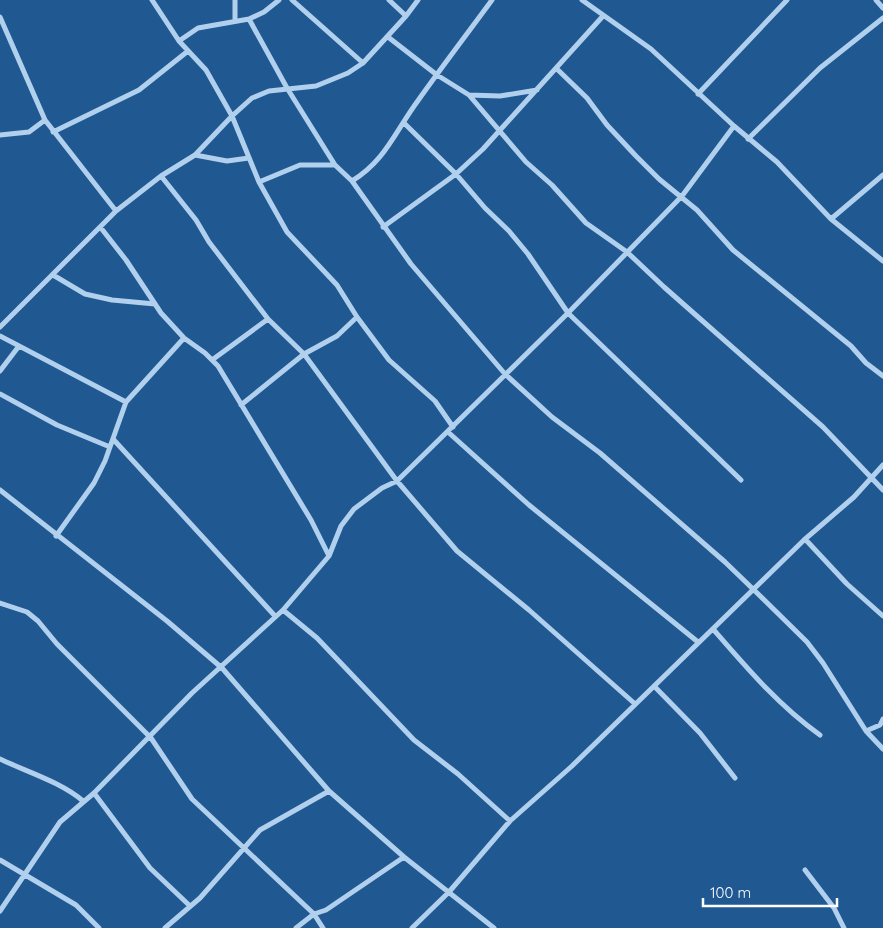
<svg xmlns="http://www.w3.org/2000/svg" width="883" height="928" font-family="Quicksand,sans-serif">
  <rect width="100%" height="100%" fill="#205892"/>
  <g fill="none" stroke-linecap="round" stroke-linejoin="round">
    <path stroke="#b1d0ed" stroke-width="5" d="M 152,0 L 179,41 L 206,70 L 232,116 L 259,182 L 287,232 L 337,285 L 357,317 L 389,360 L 435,401 L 453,427
      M 235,0 L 235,20
      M 292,0 L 363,63
      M 389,0 L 406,16
      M 582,0 L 651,49 L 734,126 L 777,162 L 831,219 L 883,261
      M 876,0 L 883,8
      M 0,17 L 45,120 L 116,211
      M 249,19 L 287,88 L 335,165 L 352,181 L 411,264 L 505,374 L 552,417 L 600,453 L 725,562 L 754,590 L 807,642 L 823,663 L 866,731 L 883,749
      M 388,37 L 437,75 L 469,95 L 526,162 L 552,185 L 586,223 L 627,252 L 664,287 L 823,427 L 883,490
      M 179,41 L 198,28 L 249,19 L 264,12 L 279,0
      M 557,69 L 587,98 L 607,125 L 636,156 L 659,179 L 697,210 L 733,250 L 851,346 L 866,363 L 883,376
      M 698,94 L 787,0
      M 469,95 L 500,96 L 537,90
      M 404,123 L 456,174 L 485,208 L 509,231 L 528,254 L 568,313 L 741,480
      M 53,132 L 139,90 L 188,51
      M 0,135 L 29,132 L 45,120
      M 748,139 L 820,68 L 883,18
      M 195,155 L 227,161 L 249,158
      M 161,176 L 196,220 L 209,242 L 268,319 L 304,354 L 397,481 L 457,551 L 529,610 L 634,703
      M 352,181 C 385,161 395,132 417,102 C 441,68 467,34 492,0
      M 259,182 L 300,165 L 335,165
      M 831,219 L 883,175
      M 383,227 L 456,174 L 483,149 L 603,16
      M 101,228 L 126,260 L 161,313 L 184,338 L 205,353 L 218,366 L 311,520 L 329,556
      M 53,275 L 85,294 L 112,300 L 155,304
      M 0,327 L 116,211 L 161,176 L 195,155 L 232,116 L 252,98 L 269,91 L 316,86 L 348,73 L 363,63 L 406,16 L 418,0
      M 0,336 L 126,402 L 105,461 L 94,483 L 56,536
      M 212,360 L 268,319
      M 0,371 L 19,346
      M 0,394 L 57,425 L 110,447
      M 126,402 L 184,338
      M 241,405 L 304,354 L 337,336 L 357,317
      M 448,432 L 529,505 L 698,642
      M 113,439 L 275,616
      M 0,490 L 167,621 L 222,668 L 329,791 L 404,857 L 494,928
      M 805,539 L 847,584 L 883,616
      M 0,603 L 27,612 L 38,621 L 57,644 L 151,738 L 192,799 L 314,914 L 326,910 L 404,857
      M 283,610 L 317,638 L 414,740 L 458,774 L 510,821
      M 713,629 C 746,667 779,706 820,735
      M 654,686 L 700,733 L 735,778
      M 866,731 L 880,725 L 883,719
      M 0,759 C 27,772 61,782 83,801
      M 94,793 L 150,868 L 190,906
      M 0,860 L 76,905 L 99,928
      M 805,870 L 834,908 L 844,928
      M 0,911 L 60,822 L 94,793 L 192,693 L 283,610 L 329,556 L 341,526 L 354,509 L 382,488 L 397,481 L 568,313 L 682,196 L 734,126
      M 165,928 L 200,898 L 260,830 L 329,791
      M 296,928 L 314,914 L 323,928
      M 412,928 L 449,892 L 510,821 L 572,766 L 804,540 L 854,497 L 883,465"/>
  </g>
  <path d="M703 898v8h134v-8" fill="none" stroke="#ffffff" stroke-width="2.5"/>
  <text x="710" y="898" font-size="15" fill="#ffffff" stroke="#205892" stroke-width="4" paint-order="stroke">100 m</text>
</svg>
